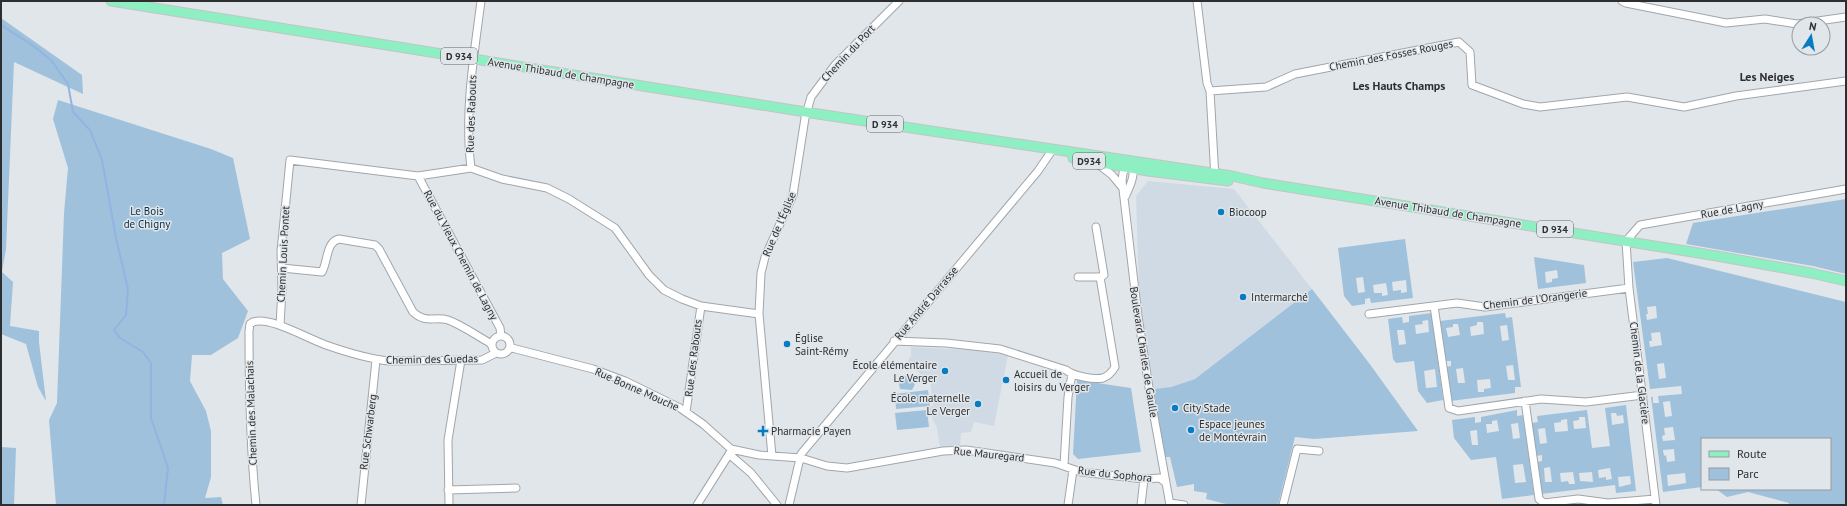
<svg xmlns="http://www.w3.org/2000/svg" width="1847" height="506" font-family="'PT Sans',sans-serif">
  <rect width="100%" height="100%" fill="#e1e6ea"/>
  <path fill="#d0dae4" d="M 1148,181 L 1234,189 L 1312,289 L 1195,379 L 1171,387 L 1154,389 L 1139,292 L 1136,196 Z
    M 911,347 L 972,350 L 1008,355 L 994,426 L 974,422 L 971,432 L 961,433 L 960,446 L 940,447 L 937,428 L 927,407 L 933,406 L 930,380 L 927,380 L 907,362 L 911,356 Z"/>
  <path fill="#9fc1dc" fill-rule="evenodd" d="M 1,18 L 82,75 L 83,94 L 14,62 L 6,249 L 2,272 L 13,282 L 10,326 L 39,331 L 39,342 L 46,401 L 38,387 L 26,344 L 1,334 Z
    M 58,100 L 211,149 L 233,158 L 250,239 L 222,253 L 223,279 L 248,311 L 238,338 L 211,355 L 192,355 L 190,381 L 206,411 L 211,431 L 211,477 L 205,498 L 221,497 L 223,505 L 56,505 L 49,420 L 57,403 L 64,213 L 68,168 L 53,119 Z
    M 1846,199 L 1846,274 L 1813,266 L 1686,244 L 1693,223 Z
    M 1405,239 L 1413,298 L 1371,303 L 1370,298 L 1365,299 L 1365,304 L 1352,306 L 1344,296 L 1338,248 ZM 1363,277 L 1365,292 L 1358,293 L 1356,278 ZM 1406,280 L 1407,292 L 1401,293 L 1401,290 L 1393,291 L 1392,282 ZM 1386,283 L 1388,295 L 1382,296 L 1382,293 L 1374,293 L 1373,285 Z
    M 1534,257 L 1584,265 L 1586,283 L 1538,289 ZM 1557,270 L 1558,278 L 1552,279 L 1552,282 L 1546,283 L 1545,272 Z
    M 1667,258 L 1846,302 L 1846,505 L 1788,505 L 1789,503 L 1748,492 L 1727,497 L 1716,489 L 1830,489 L 1830,439 L 1702,439 L 1702,487 L 1663,492 L 1651,397 L 1653,397 L 1653,403 L 1659,403 L 1658,396 L 1682,394 L 1681,386 L 1650,389 L 1633,262 ZM 1656,306 L 1657,318 L 1647,320 L 1646,314 L 1648,314 L 1647,307 ZM 1660,332 L 1662,345 L 1650,347 L 1649,341 L 1652,341 L 1651,333 ZM 1664,363 L 1666,378 L 1659,379 L 1657,364 ZM 1670,401 L 1672,416 L 1665,417 L 1663,402 ZM 1673,427 L 1675,440 L 1663,441 L 1662,436 L 1665,435 L 1664,428 ZM 1674,449 L 1675,461 L 1667,462 L 1666,455 L 1664,456 L 1663,450 ZM 1685,473 L 1686,483 L 1668,486 L 1667,475 Z
    M 1312,289 L 1369,363 L 1418,431 L 1314,439 L 1295,437 L 1278,505 L 1230,505 L 1206,499 L 1207,493 L 1194,491 L 1194,484 L 1177,487 L 1170,457 L 1164,457 L 1154,389 L 1171,387 L 1195,379 Z
    M 1432,313 L 1443,400 L 1427,403 L 1418,391 L 1414,361 L 1396,363 L 1393,359 L 1388,319 L 1402,317 L 1403,323 L 1409,322 L 1409,316 ZM 1428,320 L 1429,332 L 1416,334 L 1415,325 L 1423,324 L 1422,321 ZM 1397,330 L 1404,330 L 1406,344 L 1399,345 ZM 1435,369 L 1437,387 L 1426,388 L 1424,371 Z
    M 1505,313 L 1506,318 L 1512,317 L 1521,387 L 1515,387 L 1515,393 L 1450,401 L 1446,367 L 1451,366 L 1451,361 L 1445,361 L 1440,321 ZM 1477,322 L 1483,322 L 1484,334 L 1471,336 L 1470,327 L 1477,325 ZM 1453,324 L 1458,324 L 1460,335 L 1448,337 L 1446,328 L 1453,327 ZM 1507,325 L 1509,340 L 1502,341 L 1500,326 ZM 1513,365 L 1515,380 L 1508,380 L 1506,366 ZM 1463,368 L 1465,383 L 1458,383 L 1456,369 ZM 1490,379 L 1491,388 L 1484,389 L 1484,392 L 1478,392 L 1477,380 Z
    M 901,375 L 905,376 L 915,384 L 912,390 L 900,389 L 898,379 Z
    M 1077,380 L 1131,388 L 1141,452 L 1078,459 L 1073,454 Z
    M 928,390 L 930,406 L 896,409 L 895,394 Z
    M 1626,405 L 1636,491 L 1616,493 L 1615,485 L 1541,494 L 1537,462 L 1542,461 L 1542,455 L 1536,456 L 1532,423 L 1538,422 L 1537,416 L 1587,410 L 1592,448 L 1610,446 L 1605,408 ZM 1611,413 L 1616,413 L 1617,416 L 1623,415 L 1624,423 L 1612,425 ZM 1579,417 L 1585,417 L 1586,428 L 1574,429 L 1573,421 L 1579,420 ZM 1567,419 L 1568,431 L 1555,432 L 1554,423 L 1561,422 L 1561,420 ZM 1545,428 L 1547,443 L 1540,444 L 1538,429 ZM 1550,467 L 1552,482 L 1545,482 L 1544,468 ZM 1610,468 L 1612,479 L 1606,480 L 1606,477 L 1599,478 L 1598,470 ZM 1573,472 L 1575,484 L 1569,484 L 1568,481 L 1561,482 L 1560,473 ZM 1592,472 L 1593,482 L 1580,481 L 1579,473 ZM 1630,476 L 1631,484 L 1619,487 L 1618,477 Z
    M 927,410 L 929,427 L 897,430 L 895,413 Z
    M 1517,410 L 1517,416 L 1523,415 L 1534,495 L 1502,499 L 1496,457 L 1471,460 L 1454,438 L 1452,420 L 1475,417 L 1475,423 L 1481,422 L 1481,417 ZM 1497,420 L 1499,431 L 1487,433 L 1486,424 L 1492,424 L 1492,421 ZM 1518,423 L 1520,438 L 1513,439 L 1511,424 ZM 1477,430 L 1478,445 L 1472,445 L 1470,431 ZM 1523,464 L 1526,482 L 1515,483 L 1513,465 Z
    M 1,447 L 16,448 L 14,505 L 1,505 Z"/>
  <g fill="none" stroke-linecap="round" stroke-linejoin="round">
    <path stroke="#93b4e2" stroke-width="2" d="M 1,25 L 32,45 L 51,60 L 68,84 L 73,112 L 90,130 L 102,160 L 116,238 L 128,289 L 126,315 L 114,330 L 120,338 L 143,352 L 151,363 L 151,418 L 168,468 L 164,505"/>
    <defs>
      <path id="minor" d="M 1197,1 L 1207,83 L 1210,91 L 1215,178
        M 1622,1 L 1626,3 L 1726,23 L 1765,19 L 1797,24 L 1846,17
        M 1210,91 L 1266,87 L 1295,74 L 1459,42 L 1470,52 L 1472,85 L 1523,104 L 1540,107 L 1627,97 L 1684,107 L 1736,96 L 1846,81
        M 1095,162 L 1112,175 L 1122,187
        M 1129,163 L 1123,173 L 1122,181 L 1138,316 L 1150,394 L 1170,505
        M 471,168 C 464,112 474,56 481,1
        M 418,176 L 500,328 L 501,336
        M 1125,197 C 1129,188 1136,175 1132,165
        M 282,268 L 322,272 C 328,261 326,242 339,239 L 375,245 L 379,249 L 413,312 C 426,324 434,316 448,320 C 462,325 477,336 490,343 L 492,346
        M 1078,277 L 1100,277
        M 1434,306 L 1449,408 L 1458,411 L 1541,399 L 1586,402 L 1643,395
        M 1369,314 L 1457,303 L 1485,307 L 1629,288
        M 280,325 L 282,290 L 281,251 L 290,160 L 418,176 L 471,168 L 502,179 L 547,188 L 569,199 L 615,228 L 649,275 L 664,290 L 682,299 L 701,306 L 759,314
        M492 345a9 9 0 1 1 18 0a9 9 0 1 1-18 0Z
        M 894,341 L 946,343 L 1000,349 L 1066,370 C 1073,376 1094,380 1103,378 C 1109,376 1112,372 1115,367 L 1100,277 L 1104,275 L 1096,227
        M 510,346 L 512,348 L 593,369 L 625,381 L 680,408 L 703,424 L 731,449 L 759,455 L 801,458 L 827,466 L 847,468 L 943,451 L 966,450 L 1055,463 L 1081,472 L 1144,479 L 1160,478 L 1166,483
        M 1525,401 L 1539,499 L 1544,503 L 1578,499 L 1608,503 L 1655,499
        M 686,412 L 701,306
        M 729,454 L 751,473 L 777,505
        M 772,456 L 759,314 L 761,273 L 765,257 L 793,195 L 805,118 L 811,97 L 835,65 L 899,1
        M 1064,465 L 1068,397 L 1072,374
        M 448,490 L 516,488
        M 1170,503 L 1184,505
        M 256,505 C 250,447 249,389 249,331 L 250,324 L 253,322 C 270,316 308,339 326,345 C 346,352 368,359 389,361 L 482,360 L 496,353
        M 361,505 L 376,360
        M 449,505 L 448,440 L 461,360
        M 697,505 L 731,451
        M 789,505 L 801,454 L 1038,171 L 1053,149
        M 1068,505 L 1073,470
        M 1141,505 L 1144,479
        M 1283,505 L 1297,449 L 1319,451
        M 1656,505 L 1629,288 L 1626,241 L 1640,225 L 1846,189"/>
      <path id="major" d="M 111,1 L 818,114 L 1232,176 L 1263,183 L 1717,256 L 1811,273 L 1846,281
        M 1073,158 L 1148,171 L 1228,181"/>
    </defs>
    <use href="#minor" stroke="#a1a6aa" stroke-width="9"/>
    <use href="#major" stroke="#c4c4c5" stroke-width="11"/>
    <use href="#minor" stroke="#fff" stroke-width="7"/>
    <use href="#major" stroke="#8eefc2" stroke-width="9"/>
  </g>
  <g fill="#077cc5" stroke="#e1e6ea" stroke-width="1.5">
    <circle cx="1221" cy="212" r="4"/>
    <circle cx="1243" cy="297" r="4"/>
    <circle cx="787" cy="344" r="4"/>
    <circle cx="945" cy="371" r="4"/>
    <circle cx="1006" cy="380" r="4"/>
    <circle cx="978" cy="404" r="4"/>
    <circle cx="1175" cy="408" r="4"/>
    <circle cx="1191" cy="430" r="4"/>
    <path d="M761 425h4v4h4v4h-4v4h-4v-4h-4v-4h4z"/>
  </g>
  <g text-anchor="middle" stroke-width="3" stroke-linejoin="round" paint-order="stroke">
    <g fill="#e1e6ea" stroke="#636568" stroke-width="1">
      <rect x="441" y="48" width="36" height="16" rx="3"/>
      <rect x="867" y="116" width="36" height="16" rx="3"/>
      <rect x="1073" y="153" width="32" height="16" rx="3"/>
      <rect x="1537" y="221" width="36" height="16" rx="3"/>
    </g>
    <g font-size="10" font-weight="bold" fill="#2d2e30">
      <text x="459" y="60">D 934</text>
      <text x="885" y="128">D 934</text>
      <text x="1089" y="165">D934</text>
      <text x="1555" y="233">D 934</text>
    </g>
    <g font-size="11" fill="#2d2e30" stroke="#e1e6ea">
      <text transform="translate(848 53) rotate(-47)" y="4">Chemin du Port</text>
      <text transform="translate(1391 55) rotate(-11)" y="4">Chemin des Fosses Rouges</text>
      <text transform="translate(561 73) rotate(9)" y="4">Avenue Thibaud de Champagne</text>
      <text transform="translate(471 114) rotate(-88)" y="4">Rue des Rabouts</text>
      <text transform="translate(1732 209) rotate(-10)" y="4">Rue de Lagny</text>
      <text transform="translate(1448 212) rotate(9)" y="4">Avenue Thibaud de Champagne</text>
      <text transform="translate(779 224) rotate(-67)" y="4">Rue de l'Église</text>
      <text transform="translate(283 254) rotate(-87)" y="4">Chemin Louis Pontet</text>
      <text transform="translate(461 255) rotate(62)" y="4">Rue du Vieux Chemin de Lagny</text>
      <text transform="translate(1535 299) rotate(-7)" y="4">Chemin de l'Orangerie</text>
      <text transform="translate(926 303) rotate(-50)" y="4">Rue André Darrasse</text>
      <text transform="translate(1144 352) rotate(81)" y="4">Boulevard Charles de Gaulle</text>
      <text transform="translate(693 358) rotate(-83)" y="4">Rue des Rabouts</text>
      <text transform="translate(432 359) rotate(-1)" y="4">Chemin des Guedas</text>
      <text transform="translate(1640 373) rotate(83)" y="4">Chemin de la Glacière</text>
      <text transform="translate(637 389) rotate(24)" y="4">Rue Bonne Mouche</text>
      <text transform="translate(251 413) rotate(-92)" y="4">Chemin des Malachais</text>
      <text transform="translate(368 432) rotate(-83)" y="4">Rue Schwarberg</text>
      <text transform="translate(989 454) rotate(6)" y="4">Rue Mauregard</text>
      <text transform="translate(1115 474) rotate(6)" y="4">Rue du Sophora</text>
    </g>
    <g font-size="11" fill="#072f48" stroke="#e1e6ea">
      <text x="147" y="215">Le Bois<tspan x="147" dy="13">de Chigny</tspan></text>
    </g>
    <g font-size="11" fill="#2d2e30" stroke="#e1e6ea" text-anchor="start">
      <text x="1229" y="216">Biocoop</text>
      <text x="1251" y="301">Intermarché</text>
      <text x="795" y="342">Église<tspan x="795" dy="13">Saint-Rémy</tspan></text>
      <text x="937" y="369" text-anchor="end">École élémentaire<tspan x="937" dy="13">Le Verger</tspan></text>
      <text x="1014" y="378">Accueil de<tspan x="1014" dy="13">loisirs du Verger</tspan></text>
      <text x="970" y="402" text-anchor="end">École maternelle<tspan x="970" dy="13">Le Verger</tspan></text>
      <text x="1183" y="412">City Stade</text>
      <text x="1199" y="428">Espace jeunes<tspan x="1199" dy="13">de Montévrain</tspan></text>
      <text x="771" y="435">Pharmacie Payen</text>
    </g>
    <g font-size="12" font-weight="bold" fill="#2d2e30" stroke="#e1e6ea">
      <text x="1767" y="81">Les Neiges</text>
      <text x="1399" y="90">Les Hauts Champs</text>
    </g>
  </g>
  <rect width="1847" height="506" fill="none" stroke="#2d2e30" stroke-width="4"/>
  <rect x="1701" y="438" width="130" height="52" fill="#e1e6ea" stroke="#999ca0"/>
  <rect x="1709" y="451" width="20" height="6" fill="#8eefc2" stroke="#999ca0"/>
  <text x="1737" y="458" font-size="12" fill="#2d2e30">Route</text>
  <rect x="1709" y="468" width="20" height="12" fill="#9fc1dc" stroke="#999ca0"/>
  <text x="1737" y="478" font-size="12" fill="#2d2e30">Parc</text>
  <g transform="translate(1811 36) rotate(11)"><circle r="19" fill="#e1e6ea" stroke="#999ca0"/>
  <path d="M0-3L7 15L0 10L-7 15Z" fill="#077cc5"/>
  <text y="-6" font-size="11" font-weight="bold" text-anchor="middle" fill="#2d2e30">N</text>
  </g>
</svg>
